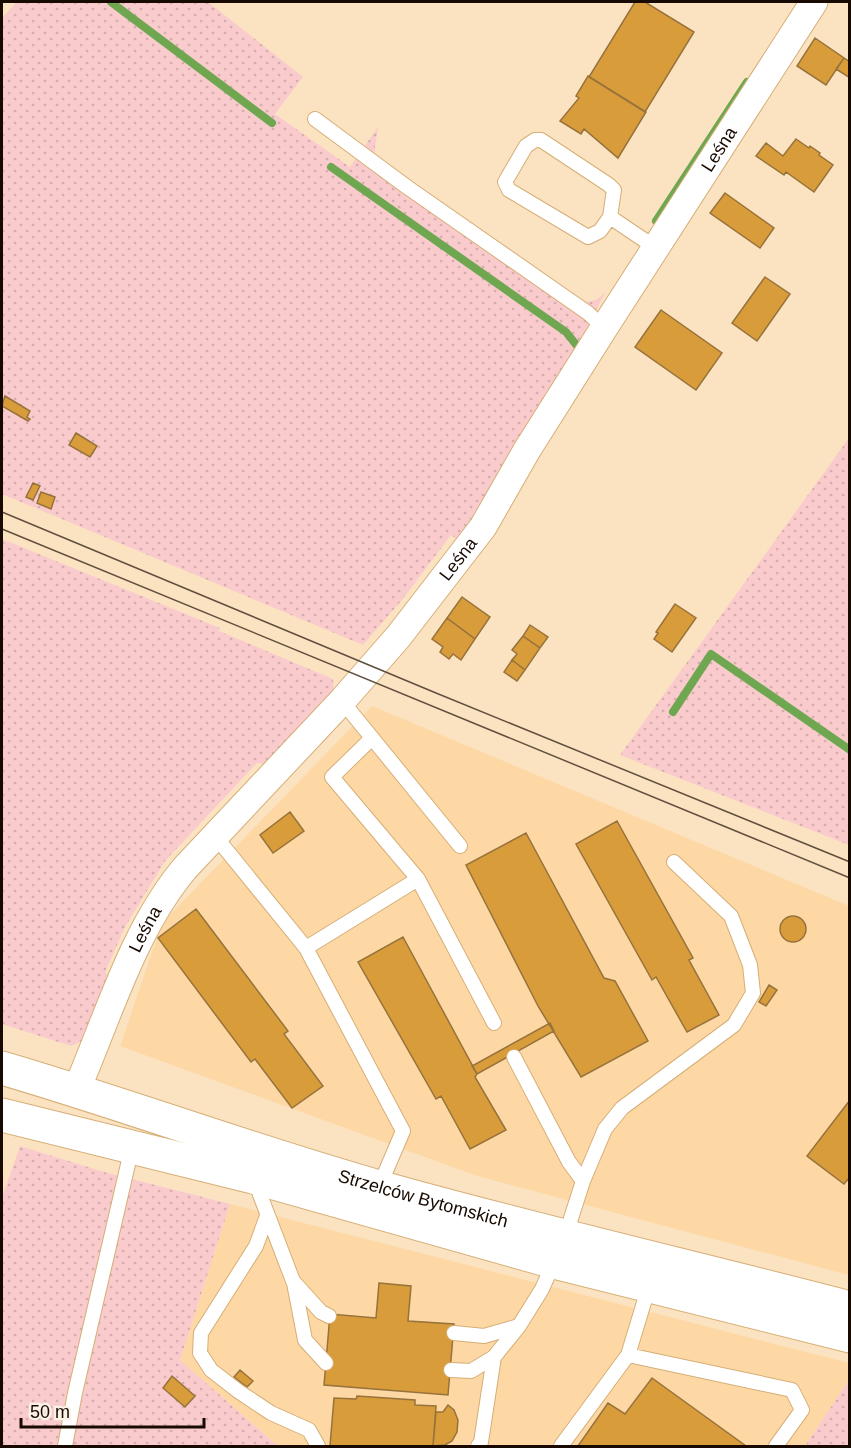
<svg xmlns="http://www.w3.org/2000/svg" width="851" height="1448" font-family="Helvetica,sans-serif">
  <defs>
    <pattern id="green-dots" width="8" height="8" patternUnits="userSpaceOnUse" patternTransform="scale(1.5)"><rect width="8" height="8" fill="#facbcd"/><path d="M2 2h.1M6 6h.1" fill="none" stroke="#d6adae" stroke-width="1.8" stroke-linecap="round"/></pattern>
  </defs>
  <rect width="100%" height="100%" fill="#fbe3c1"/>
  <path fill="#fdd8a5" d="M 372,706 L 849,906 L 849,1275 L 477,1176 L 120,1046 L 162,923 Z
    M 230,1204 L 849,1363 L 850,1380 L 805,1446 L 278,1446 L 180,1360 Z"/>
  <path fill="url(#green-dots)" d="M 17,2 L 208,2 L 303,77 L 275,114 L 350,167 L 378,127 L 374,154 L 580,301 C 592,303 597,301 606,291 L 528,440 L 519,435 L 511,450 L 519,455 L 463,544 L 451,535 L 402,600 L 363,645 L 2,494 L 2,18 Z
    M 849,438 L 849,845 L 620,755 Z
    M 2,539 L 220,628 L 219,631 L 333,679 L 334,696 L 271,765 L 257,763 L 165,861 L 125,927 L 105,972 L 111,979 L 82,1041 L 71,1046 L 2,1024 Z
    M 20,1146 L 104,1172 L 230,1204 L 180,1360 L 278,1446 L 2,1446 L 2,1198 Z
    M 849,1380 L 849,1446 L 805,1446 Z"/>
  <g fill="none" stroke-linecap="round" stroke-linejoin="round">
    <path stroke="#6fa751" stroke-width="8" d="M 111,2 L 272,123
      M 331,167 L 566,332 L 578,347
      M 656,221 L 747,82
      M 673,712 L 711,654 L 850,750"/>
  </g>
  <path fill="#d89c3b" stroke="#97723b" stroke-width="1.5" d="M 635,2 L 645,2 L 694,32 L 645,112 L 589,77 Z
    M 815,38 L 844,58 L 826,85 L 797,66 Z
    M 844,58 L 850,62 L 850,78 L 836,69 Z
    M 588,76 L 646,112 L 618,158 L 584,129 L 581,134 L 560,121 L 579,98 L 576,96 Z
    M 796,139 L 809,148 L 810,146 L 820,153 L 819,155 L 833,165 L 814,192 L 786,172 L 784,175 L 756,156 L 766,143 L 783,156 Z
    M 725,193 L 774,228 L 760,248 L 710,213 Z
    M 765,277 L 790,294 L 757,341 L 732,323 Z
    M 661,310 L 722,353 L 696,390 L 635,347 Z
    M 5,396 L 30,411 L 27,417 L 30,419 L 28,421 L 2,406 Z
    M 76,433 L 97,446 L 90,457 L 69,445 Z
    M 33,483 L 40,486 L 33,500 L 26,497 Z
    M 41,492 L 55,497 L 51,509 L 37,503 Z
    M 462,597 L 490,617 L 475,639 L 447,618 Z
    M 675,604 L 696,618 L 672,652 L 654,639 L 658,633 L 656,632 Z
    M 447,618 L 475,639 L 461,660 L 453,654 L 449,659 L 440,652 L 443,647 L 432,639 Z
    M 530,625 L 548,637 L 540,648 L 523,636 Z
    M 523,636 L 540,648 L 525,670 L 512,660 L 517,654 L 512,650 Z
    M 512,660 L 525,670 L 517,681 L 504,672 Z
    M 290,812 L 304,831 L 273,853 L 260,835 Z
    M 617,821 L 693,958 L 689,960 L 719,1015 L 687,1032 L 656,977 L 652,980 L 576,844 Z
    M 526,833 L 604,978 L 615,981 L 648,1041 L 581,1077 L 538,1006 L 466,865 Z
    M 196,909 L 288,1031 L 284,1034 L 323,1086 L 292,1108 L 255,1059 L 251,1062 L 158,938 Z
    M780 929a13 13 0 1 1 26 0a13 13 0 1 1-26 0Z
    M 403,937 L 477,1074 L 475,1077 L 506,1130 L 470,1149 L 441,1096 L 436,1099 L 358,962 Z
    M 769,985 L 777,990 L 766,1006 L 759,1002 Z
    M 550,1023 L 554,1031 L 477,1074 L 472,1066 Z
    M 850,1100 L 850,1177 L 844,1184 L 807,1156 Z
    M 379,1283 L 411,1286 L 408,1321 L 454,1324 L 448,1395 L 324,1385 L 330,1314 L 376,1318 Z
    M 240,1370 L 253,1381 L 247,1387 L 234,1377 Z
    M 172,1376 L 195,1396 L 185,1407 L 163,1388 Z
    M 652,1378 L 746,1446 L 578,1446 L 608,1403 L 625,1414 Z
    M 357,1396 L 415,1400 L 415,1405 L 436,1406 L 433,1446 L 330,1446 L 334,1398 L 356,1399 Z
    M 448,1405 L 454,1410 L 458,1420 L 457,1432 L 452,1441 L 445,1445 L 433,1446 L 436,1412 L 443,1412 Z"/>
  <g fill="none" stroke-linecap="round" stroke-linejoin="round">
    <defs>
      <path id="service" d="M 315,119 L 407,187 L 588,313 L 604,328
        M 610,217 L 600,231 L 588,237 L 509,190 L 505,182 L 526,146 L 535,140 L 541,140 L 609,185 L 614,190 L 610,217 L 656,248
        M 342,701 L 460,846
        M 372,738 L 332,777 L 418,879
        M 215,836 L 306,948 L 403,1131 L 379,1187
        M 306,948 L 418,879 L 494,1023
        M 514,1057 L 569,1162 L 583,1181
        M 254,1179 L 293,1281 L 321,1312 L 329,1316
        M 267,1216 L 256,1246 L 201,1333 L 200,1353 L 211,1370 L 238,1391 L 271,1413 L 309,1430 L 318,1446
        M 565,1237 L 583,1181 L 605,1129 L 622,1108 L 734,1025 L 753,993 L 750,965 L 731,916 L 674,862
        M 294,1283 L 305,1340 L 326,1363
        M 649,1286 L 628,1355 L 792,1390 L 802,1410 L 776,1446
        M 454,1333 L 484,1336 L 519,1326 L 542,1289 L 554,1262
        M 451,1370 L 471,1371 L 494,1357 L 519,1326
        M 65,1446 L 75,1393 L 132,1147
        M 478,1446 L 481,1442 L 494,1357
        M 561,1446 L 628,1355"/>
      <g id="minor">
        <path id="s1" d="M 76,1091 C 108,1017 133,930 185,868 L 342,701 L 398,637 L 483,527 L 527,450 L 604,328 L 814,2"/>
      </g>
      <g id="primary">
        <path id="s2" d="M 2,1068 C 128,1105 252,1151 379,1187 C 535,1231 693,1267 850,1308"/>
        <path d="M 2,1115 L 253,1177 L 554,1262 L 850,1336"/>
      </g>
    </defs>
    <use href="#service" stroke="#d6ae76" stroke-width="16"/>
    <use href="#minor" stroke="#d6ae76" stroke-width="29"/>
    <use href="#primary" stroke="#d6ae76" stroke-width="35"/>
    <use href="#service" stroke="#fff" stroke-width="14"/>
    <use href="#minor" stroke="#fff" stroke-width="27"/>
    <use href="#primary" stroke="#fff" stroke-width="33"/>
    <path stroke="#604f3d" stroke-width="1.5" d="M 2,512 L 436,693 L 850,862
      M 2,529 L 850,878"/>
  </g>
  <g text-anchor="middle" stroke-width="6" stroke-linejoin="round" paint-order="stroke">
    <g font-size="18" fill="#180a00" stroke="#fbf2e7">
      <text dy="6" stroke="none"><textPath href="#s1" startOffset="1148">Leśna</textPath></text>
      <text dy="6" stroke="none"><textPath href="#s1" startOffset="662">Leśna</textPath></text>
      <text dy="6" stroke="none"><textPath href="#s1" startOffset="176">Leśna</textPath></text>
      <text dy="6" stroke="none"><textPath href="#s2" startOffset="441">Strzelców Bytomskich</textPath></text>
    </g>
  </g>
  <rect width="851" height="1448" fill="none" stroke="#180a00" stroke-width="6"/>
  <path d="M21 1418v9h183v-9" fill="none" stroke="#180a00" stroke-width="3"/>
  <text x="30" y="1418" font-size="18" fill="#180a00" stroke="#fbf2e7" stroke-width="4.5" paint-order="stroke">50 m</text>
</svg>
